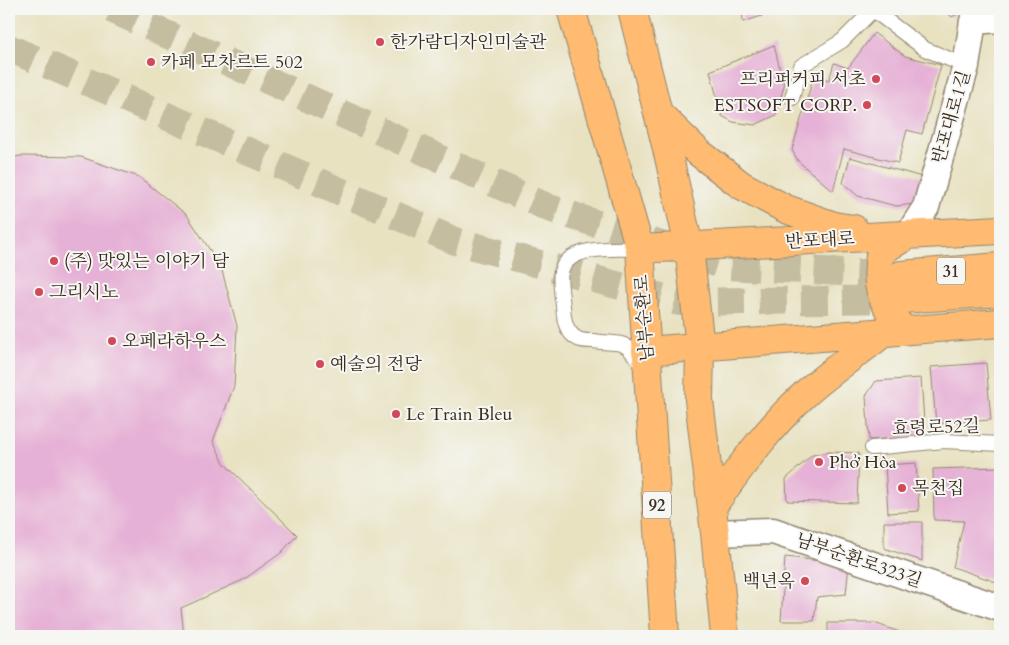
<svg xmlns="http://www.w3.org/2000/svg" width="1009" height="645" font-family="Cardo,'Noto Serif KR',serif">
  <rect width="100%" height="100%" fill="#f6f6f2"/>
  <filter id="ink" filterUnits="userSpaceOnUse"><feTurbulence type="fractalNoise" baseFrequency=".02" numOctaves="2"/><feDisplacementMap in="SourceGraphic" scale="10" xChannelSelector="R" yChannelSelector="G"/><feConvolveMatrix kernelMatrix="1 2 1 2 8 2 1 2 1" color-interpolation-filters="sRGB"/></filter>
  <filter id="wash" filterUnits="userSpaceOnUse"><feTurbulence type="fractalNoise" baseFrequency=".0096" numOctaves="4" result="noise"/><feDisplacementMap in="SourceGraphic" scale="20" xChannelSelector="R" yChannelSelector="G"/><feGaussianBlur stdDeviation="1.12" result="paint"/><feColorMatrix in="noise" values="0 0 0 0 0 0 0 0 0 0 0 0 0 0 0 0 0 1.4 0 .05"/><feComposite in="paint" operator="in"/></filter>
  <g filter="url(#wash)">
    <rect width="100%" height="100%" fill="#e8e2c1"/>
    <g id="blocks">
      <path fill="#e6b1d6" d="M 742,9 L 765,9 L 762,16 L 743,22 Z
        M 943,9 L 965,9 L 952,17 Z
        M 874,33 L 905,56 L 941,65 L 922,134 L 907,130 L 898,163 L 844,149 L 833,191 L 798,161 L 792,150 L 814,75 L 829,80 L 834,63 L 848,68 Z
        M 774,45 L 784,86 L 776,115 L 755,125 L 733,122 L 722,116 L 710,71 Z
        M 19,156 L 81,157 L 139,177 L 187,215 L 221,267 L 237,326 L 234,386 L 213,441 L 224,463 L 297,535 L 281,553 L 243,580 L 181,608 L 184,636 L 27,636 L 9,634 L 9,159 Z
        M 850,157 L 922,177 L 915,204 L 896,206 L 858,196 L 843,183 Z
        M 986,363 L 991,420 L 936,424 L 931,367 Z
        M 996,370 L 1000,370 L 1000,421 L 999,421 Z
        M 921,378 L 925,436 L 869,440 L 866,396 L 876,381 Z
        M 829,452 L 859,453 L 857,503 L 787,501 L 786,479 L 812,455 Z
        M 916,463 L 919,511 L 888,513 L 885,465 Z
        M 1000,467 L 1000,568 L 996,582 L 953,567 L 964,521 L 934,520 L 933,469 Z
        M 884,522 L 922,522 L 922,561 L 884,548 Z
        M 785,557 L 849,564 L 846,594 L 817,597 L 814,621 L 781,621 Z
        M 828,623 L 874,623 L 911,636 L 828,636 Z"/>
    </g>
  </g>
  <g filter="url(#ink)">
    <use href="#blocks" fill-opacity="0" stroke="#928670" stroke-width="1"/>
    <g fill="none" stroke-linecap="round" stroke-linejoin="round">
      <path stroke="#c5bda0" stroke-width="28" stroke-dasharray="28 14" stroke-linecap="butt" d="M 111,9 L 549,208 L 725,266 L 901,275
        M 9,48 L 455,241 L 679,302 L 903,299"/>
      <defs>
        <path id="lane" d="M 792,98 L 801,66 L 842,41 L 873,10 L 925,49 L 966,66
          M 640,249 C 618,249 568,244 561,272 C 559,280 562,297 563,306 C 564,319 565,332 578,339 C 582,341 588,341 593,341 C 625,346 622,336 643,367
          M 872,448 L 944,441 L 1000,444"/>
        <path id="street" d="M 908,235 L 926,207 L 966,66 L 973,21 L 1000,19
          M 715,533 L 773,531 L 1000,608"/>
        <path id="primary" d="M 571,9 L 640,249 L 665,636
          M 632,9 L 668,153 L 689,247 L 700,347 L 699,400 L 715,533 L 725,636
          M 659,114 L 698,152 L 741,185 L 786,209 L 834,226 L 854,229
          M 640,249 L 1000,230
          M 903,331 C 883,302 873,287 881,251 L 908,235
          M 646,351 L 1000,323
          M 712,507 C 740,467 769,427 804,395 C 829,372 857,354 883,333"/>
        <path id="highway" d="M 901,275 L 1000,267
          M 903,299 L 1000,292"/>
      </defs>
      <use href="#lane" stroke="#928670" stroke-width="16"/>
      <use href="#street" stroke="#928670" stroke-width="29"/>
      <use href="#primary" stroke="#928670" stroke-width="30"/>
      <use href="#highway" stroke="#928670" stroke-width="30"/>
      <use href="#lane" stroke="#fff" stroke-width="14"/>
      <use href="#street" stroke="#fff" stroke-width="26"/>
      <use href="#primary" stroke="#febb71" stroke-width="28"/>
      <use href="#highway" stroke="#febb71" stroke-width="28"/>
    </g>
  </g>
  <g fill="#d1495b" stroke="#f6f6f2" stroke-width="2">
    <circle cx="380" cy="42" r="5"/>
    <circle cx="151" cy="62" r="5"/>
    <circle cx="876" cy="79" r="5"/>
    <circle cx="867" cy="105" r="5"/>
    <circle cx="54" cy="261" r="5"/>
    <circle cx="39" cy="292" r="5"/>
    <circle cx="112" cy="341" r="5"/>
    <circle cx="320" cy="364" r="5"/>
    <circle cx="396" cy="414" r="5"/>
    <circle cx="819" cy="462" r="5"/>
    <circle cx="902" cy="488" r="5"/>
    <circle cx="805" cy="581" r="5"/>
  </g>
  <g text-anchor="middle" stroke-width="4" stroke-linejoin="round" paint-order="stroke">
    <g fill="#f6f6f2" stroke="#73675e" stroke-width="1">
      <rect x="937" y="257.5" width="28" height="27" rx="4"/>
      <rect x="643" y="491.5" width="28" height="27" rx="4"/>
    </g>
    <g font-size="16" font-weight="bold" fill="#3b2a1e">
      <text x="951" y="277">31</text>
      <text x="657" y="511">92</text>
    </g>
    <g font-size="18" fill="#3b2a1e" stroke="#f6f6f2" text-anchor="start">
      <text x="390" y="48">한가람디자인미술관</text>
      <text x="161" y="68">카페 모차르트 502</text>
      <text x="866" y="85" text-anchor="end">프리퍼커피 서초</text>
      <text x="857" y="111" text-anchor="end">ESTSOFT CORP.</text>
      <text x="64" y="267">(주) 맛있는 이야기 담</text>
      <text x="49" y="298">그리시노</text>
      <text x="122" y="347">오페라하우스</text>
      <text x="330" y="370">예술의 전당</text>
      <text x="406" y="420">Le Train Bleu</text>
      <text x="829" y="468">Phở Hòa</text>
      <text x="912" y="494">목천집</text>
      <text x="795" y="587" text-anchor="end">백년옥</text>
    </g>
    <g font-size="18" fill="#3b2a1e" stroke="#f6f6f2">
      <text transform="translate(951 117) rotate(-74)" y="6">반포대로1길</text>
      <text transform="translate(820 240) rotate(-3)" y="6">반포대로</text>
      <text transform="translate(644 318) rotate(-94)" y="6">남부순환로</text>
      <text transform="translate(936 427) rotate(-2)" y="6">효령로52길</text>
      <text transform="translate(859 560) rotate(19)" y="6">남부순환로323길</text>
    </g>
  </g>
  <rect width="1009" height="645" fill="none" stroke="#f6f6f2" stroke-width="30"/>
</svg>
